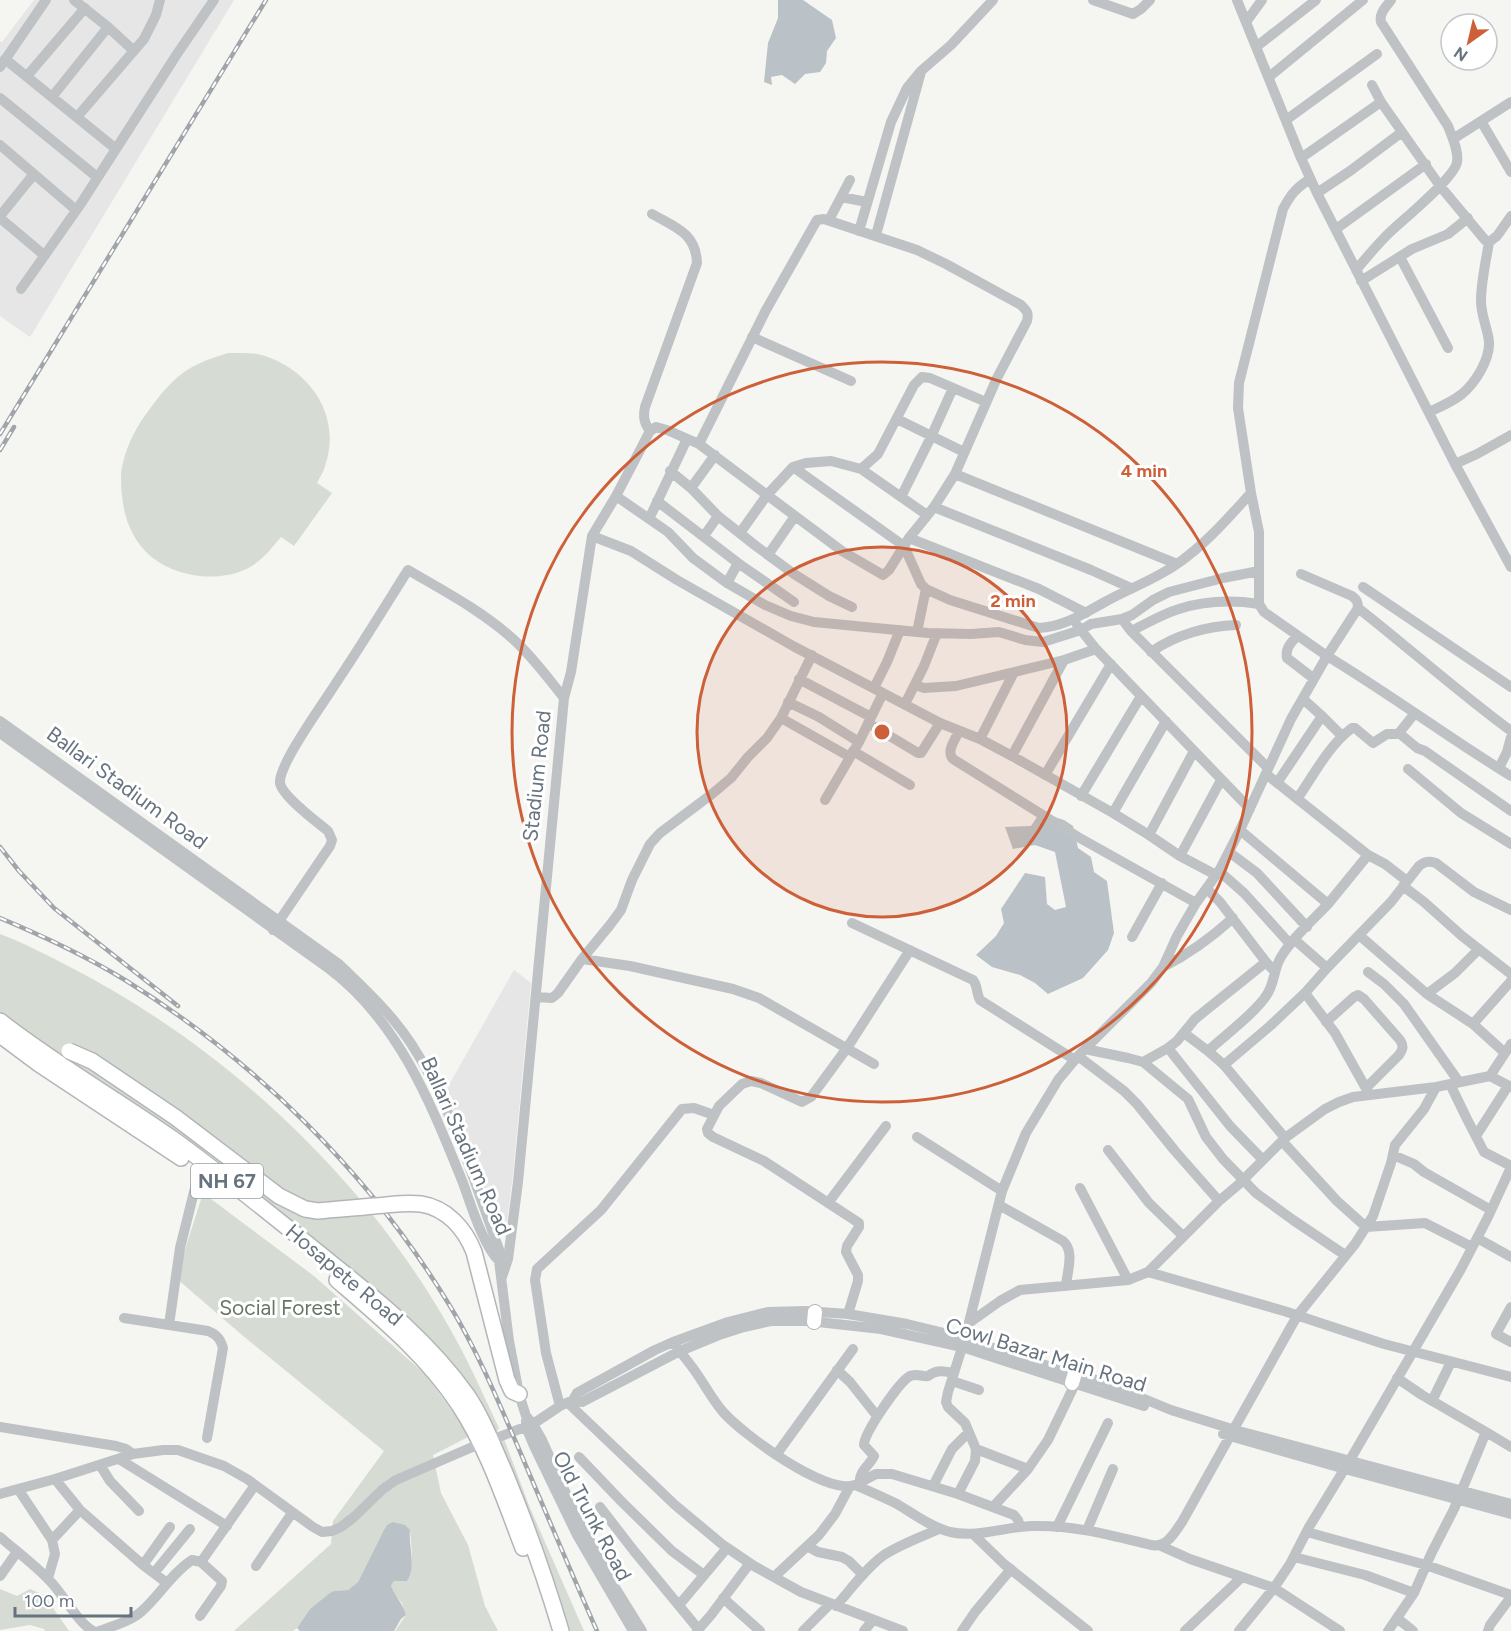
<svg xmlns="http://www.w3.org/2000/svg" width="1511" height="1631" font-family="Figtree,sans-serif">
  <rect width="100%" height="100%" fill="#f5f5f2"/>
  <path fill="#e5e6e5" d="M 34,0 L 234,0 L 30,337 L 0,316 L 0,41 L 2,42 Z
    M 514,970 L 531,983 L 513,1174 L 505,1238 L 445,1092 Z"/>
  <path fill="#d6dbd3" d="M 228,353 C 240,353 253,352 265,356 C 311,371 342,417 325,466 C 324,471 320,477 317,483 L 332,493 L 294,546 L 281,537 C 273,546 266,556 256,563 C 241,575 218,578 199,576 C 153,570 126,541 122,495 C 121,485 120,473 123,463 C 127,444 137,426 149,410 C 175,375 186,366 228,353 Z
    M 0,934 C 24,943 47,955 70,967 C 220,1044 356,1169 442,1315 C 464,1351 481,1390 499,1428 L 497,1432 L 493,1429 L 467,1382 L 415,1326 L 374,1288 L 210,1155 L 47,1049 L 0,1012 Z
    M 203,1193 L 314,1276 L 426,1375 L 470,1436 L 433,1455 L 441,1493 L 468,1545 L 485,1606 L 498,1631 L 395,1631 L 406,1615 L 402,1603 L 393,1593 L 391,1586 L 394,1581 L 407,1581 C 415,1569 411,1544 410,1530 L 387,1525 L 358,1582 L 348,1590 L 334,1591 L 310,1609 L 297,1628 L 293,1631 L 234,1631 L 331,1544 L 333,1521 L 384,1451 L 242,1335 L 176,1278 Z
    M 504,1439 L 530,1508 L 584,1631 L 566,1631 L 496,1444 Z
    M 0,1589 L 17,1596 L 30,1589 L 44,1595 L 69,1631 L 45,1631 L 44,1629 L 30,1625 L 0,1630 Z"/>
  <path fill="#bac2c7" d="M 778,0 L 803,0 L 832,20 L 836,38 L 827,51 L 826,63 L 820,72 L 805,74 L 795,84 L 782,75 L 771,77 L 772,85 L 764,82 L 768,43 L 778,18 Z
    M 1048,815 L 1064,820 L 1073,826 L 1078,848 L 1091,857 L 1094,872 L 1107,881 L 1114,933 L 1108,950 L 1083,978 L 1048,994 L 1035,983 L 1020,975 L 992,967 L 976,955 L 996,936 L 1004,923 L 1001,909 L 1025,873 L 1045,877 L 1047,904 L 1055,910 L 1066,907 L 1055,852 L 1035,845 L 1013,849 L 1005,827 L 1031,826 L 1037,817 Z
    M 393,1522 L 405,1525 L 410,1530 C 408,1546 417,1567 407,1581 L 394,1581 L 391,1586 C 395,1597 403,1603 406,1615 L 401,1619 L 394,1631 L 300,1631 L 297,1628 L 310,1609 L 330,1593 L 334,1591 L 348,1590 L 358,1582 L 384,1530 L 387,1525 Z"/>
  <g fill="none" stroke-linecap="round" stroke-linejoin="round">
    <defs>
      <path id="major" d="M 814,1322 L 815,1312
        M 1072,1383 L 1075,1373"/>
      <path id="highway" d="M 0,1021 C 55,1064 116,1099 173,1139 C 227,1178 279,1221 330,1262 C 380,1302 430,1343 467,1395 C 483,1419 493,1446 505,1473 C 526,1524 545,1577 561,1631
        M 0,1035 L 39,1064 L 181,1158
        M 337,1280 C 381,1318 427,1356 459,1405 C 487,1447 505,1501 523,1548
        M 507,1380 L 512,1391 L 519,1394"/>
    </defs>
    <use href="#major" stroke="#b2b6b9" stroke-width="16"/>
    <use href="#highway" stroke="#b3b6b9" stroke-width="18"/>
    <path stroke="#bec2c5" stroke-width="10" d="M 74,0 L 108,27 L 134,51
      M 1093,0 L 1133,14 L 1141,9 L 1150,0
      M 1237,0 L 1301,158 L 1317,193 L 1455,464 L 1511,567
      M 1246,22 L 1262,0
      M 1256,47 L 1316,0
      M 5,59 L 116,149
      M 0,67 L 46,0
      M 27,76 L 85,8
      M 1269,77 L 1363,0
      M 1372,85 L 1381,102 L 1440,186 L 1485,240 L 1489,242 L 1497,236 L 1511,216
      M 52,97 L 108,27
      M 0,98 L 97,177
      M 77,117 L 144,39 L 156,15 L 160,0
      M 1286,120 L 1377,54
      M 1481,121 L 1511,172
      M 1453,139 L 1511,102
      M 0,145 L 76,210
      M 1301,158 L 1381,102
      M 1317,193 L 1350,171 L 1402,132
      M 841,197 L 867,202
      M 0,216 L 34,174
      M 0,218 L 44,255
      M 829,220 L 850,180
      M 1336,229 L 1426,164
      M 859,231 L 891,122 L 907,88 L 921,71 L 951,45 L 993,0
      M 876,235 L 921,72
      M 1400,257 L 1448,348
      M 1356,270 C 1366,258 1376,246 1387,235 C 1401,221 1455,178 1457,162 C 1459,151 1452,137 1448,126 L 1381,22 C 1379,13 1386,7 1391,0
      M 1361,281 L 1412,249 L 1448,234 L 1468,218
      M 21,289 L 80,205 L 177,54 L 214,0
      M 752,337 L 851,381
      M 1429,412 C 1440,407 1452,402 1462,394 C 1475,383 1490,360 1489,342 C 1488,329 1481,316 1481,301 C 1481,282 1486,261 1489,242
      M 897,419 L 964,452
      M 650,431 C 644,423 643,417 645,407 L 697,263 C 696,233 675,227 652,214
      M 699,444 L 766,310 L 813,227 L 817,220 L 824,219 L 917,250 L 946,264 L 1021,305 C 1027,311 1029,313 1027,321 L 997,378 L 955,474 L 934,507
      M 1455,464 L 1477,454 L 1511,435
      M 793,467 L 904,546 L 921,584 L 926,589 L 950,600 L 1039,628 C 1063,627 1083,614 1103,603 C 1128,589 1154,580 1177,564 C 1206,544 1228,518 1251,493
      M 861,469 L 878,454 L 914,385 L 922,377 L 930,378 L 986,402
      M 670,471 L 691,488 L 718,516 L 756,546 L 794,574 L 829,596 L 852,607
      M 955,474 L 1177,564
      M 691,488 L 715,455
      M 901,497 L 931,437 L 953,388
      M 657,501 L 738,563
      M 927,515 L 861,469 L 831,461 L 806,463 L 793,467 L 767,495 L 699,444 L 667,430 L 656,427 L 650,431 L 616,496 L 668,532 L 693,558 L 727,583 L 765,605 L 791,616 L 814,622 L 928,633 L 971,634 L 999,632 L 1025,640 L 1043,642 L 1081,630 L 1091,624 L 1122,619 L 1132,615 L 1153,600 L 1169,592 L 1223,578 L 1259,571
      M 649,519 L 687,439
      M 740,533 L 767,495 L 842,551 L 883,575 L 889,570 L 909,538 L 934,507 L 1091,570 L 1131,588
      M 592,536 L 631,551 L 677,580 L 793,646 L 940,723 L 980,739 L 1012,756 L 1113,813 L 1149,835 L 1180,856 L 1216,875
      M 704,536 L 718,516
      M 909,538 L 1039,589 L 1086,613
      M 768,555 L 795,516
      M 1301,574 L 1352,596 C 1357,600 1358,602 1358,608 L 1327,656 L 1264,612 L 1259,604 L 1259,532 L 1251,493 L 1238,408 L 1239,383 L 1283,209 C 1291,194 1296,188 1310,179
      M 727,583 L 738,563 L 794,602
      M 1363,587 L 1511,687
      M 1358,608 C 1409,648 1458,692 1511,731
      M 1122,619 L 1131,631 L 1268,768
      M 1077,625 L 1096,649 L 1250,809
      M 1131,631 C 1146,624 1162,614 1179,609 C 1204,601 1233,600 1259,604
      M 917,632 L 926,589
      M 1297,636 C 1291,643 1285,648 1287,658 L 1313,678
      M 1151,652 C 1175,635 1207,626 1236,625
      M 799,679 L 871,717
      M 915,685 L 924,688 L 956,686 L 1064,660 L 1096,649
      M 874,688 L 887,662 L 900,630
      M 564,698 L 571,672 L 592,536 L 616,496
      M 1303,699 L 1322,716
      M 788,702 L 819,717 L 859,742
      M 905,704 L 924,666 L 937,633
      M 781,718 L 850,757
      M 0,721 L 339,964 C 365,989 392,1014 412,1045 C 453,1108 474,1182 500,1252 L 499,1261 L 509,1341 L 519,1394 L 526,1416 L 533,1424 L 542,1440 L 572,1507 L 614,1586 L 642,1631
      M 868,723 L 918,753 L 921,753 L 940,723
      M 959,731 C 955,740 946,751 953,759 L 1078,837 L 1196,903
      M 0,733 L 328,968 C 399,1021 431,1104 463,1183 C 471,1205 483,1245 499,1261
      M 1399,733 L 1417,748 L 1425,751 L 1511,811
      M 980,739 L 1014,672
      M 853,751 L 910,785
      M 1012,756 L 1064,660
      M 1499,768 L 1507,752 L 1511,737
      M 1408,769 L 1461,813 L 1511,844
      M 1266,774 L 1368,855 L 1385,864 L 1407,881
      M 1045,775 L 1111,664
      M 1277,783 L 1322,716 L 1342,736
      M 1081,796 L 1141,696
      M 1297,799 C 1314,775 1328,746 1352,728 L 1355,728 L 1373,743 L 1387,734 L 1396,734 L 1399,733 L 1415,713
      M 825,800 L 859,742 L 883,693
      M 1113,813 L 1166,721
      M 1149,835 L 1194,751
      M 1229,852 L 1257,873 L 1307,927
      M 1180,856 L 1221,780
      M 1219,871 L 1244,893 L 1290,944
      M 1403,886 L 1424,902 L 1462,936 L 1511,974
      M 1207,889 L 1220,902 L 1266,962
      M 1328,904 L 1368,855
      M 852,923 L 973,980 C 978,986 976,993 980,1000 L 1075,1060
      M 273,930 L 330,846 L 332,840 L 328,831 C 317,822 282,796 280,783 C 278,765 325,701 336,683 C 361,646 384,608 408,570 C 444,591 482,611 513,639 C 532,656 548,678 564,698 L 518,1182 L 508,1259 L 502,1277
      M 1359,935 L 1427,994 L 1473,1024 L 1505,1053
      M 1132,937 L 1162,883
      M 1295,940 L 1327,968
      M 582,959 L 630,966 L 733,989 L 759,998 L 874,1064
      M 1163,967 C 1189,954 1212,937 1233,918
      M 1368,972 L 1384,984 L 1404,1004 L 1459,1082
      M 1305,993 L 1335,1033 L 1368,1092
      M 1427,994 L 1455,973 L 1479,949
      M 536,997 L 552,998 L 558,993 L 582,959 L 610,925 L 621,910 L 632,880 L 650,844 L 660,833 L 712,794 L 731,778 L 748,757 L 767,738 L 781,718 L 812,655
      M 1326,1022 L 1354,997 L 1358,995 L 1364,999 L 1400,1040 C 1404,1046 1403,1049 1399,1055 L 1367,1087
      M 1473,1024 L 1511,981
      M 1184,1033 L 1208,1051 L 1224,1065
      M 1168,1048 L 1230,1126 L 1263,1160
      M 1085,1049 L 1128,1058 L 1143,1062 L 1188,1099 L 1206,1137 L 1223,1159 L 1256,1193 L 1293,1220 L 1345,1255
      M 1208,1051 C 1225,1035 1254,1014 1266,996 C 1275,984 1273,970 1281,957 C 1293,937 1312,921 1328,904 L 1240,830
      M 1078,1056 L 1124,1091 L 1137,1104 L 1175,1151 L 1219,1201
      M 1143,1062 L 1168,1048 L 1177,1041 L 1195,1019 L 1266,962 L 1274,971
      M 1490,1076 L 1511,1044
      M 1450,1084 L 1467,1119 L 1484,1152 L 1511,1166
      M 1476,1136 L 1508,1086
      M 917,1137 L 1002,1191
      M 1285,1138 L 1224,1065 L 1270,1026 L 1305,993 L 1327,968 L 1391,902 L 1419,866 C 1425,861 1429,861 1436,863 L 1474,892 L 1511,910
      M 1282,1141 L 1337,1201 L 1366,1227 L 1425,1223 L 1472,1247
      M 1108,1150 L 1149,1203 L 1183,1236
      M 1393,1155 L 1414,1164 L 1424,1172 L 1491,1210
      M 1080,1188 L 1128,1280
      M 828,1203 L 886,1126
      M 999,1205 L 1063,1241 C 1075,1251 1067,1272 1066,1286
      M 1477,1238 L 1511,1257
      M 1148,1272 L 1284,1311 L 1384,1344 L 1511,1377
      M 1511,1307 L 1496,1334 L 1511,1342
      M 848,1314 L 858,1281 L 858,1275 L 846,1252 L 847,1246 L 859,1227 L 859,1223 L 764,1161 L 713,1137 L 708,1133 L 707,1129 L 719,1106 L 742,1084 L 751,1081 L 761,1083 L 802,1102 L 811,1097 L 847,1048 L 910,950
      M 124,1318 L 208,1331 C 217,1335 220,1338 223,1348 L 207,1438
      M 969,1323 L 1000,1301 L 1020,1290 L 1128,1280 L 1148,1272 L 1219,1201 L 1238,1185 L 1285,1138 L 1325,1109 L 1339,1102 L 1353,1097 L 1436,1087 L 1490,1076 L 1511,1087
      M 169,1325 L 180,1248 L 199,1172
      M 673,1342 C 680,1352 688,1361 695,1371 C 705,1385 713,1401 724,1413 C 744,1435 825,1495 855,1485 C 869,1491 883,1497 897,1504 C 914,1514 931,1527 950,1532 C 978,1538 1004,1527 1032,1526 C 1075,1525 1110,1535 1151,1545 C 1167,1548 1174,1533 1182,1522 L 1297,1316 L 1355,1244 L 1373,1216 L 1391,1163 L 1395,1145 L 1424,1109 L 1436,1087
      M 837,1370 L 850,1382 L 877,1416
      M 952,1381 L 979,1390
      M 573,1400 L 582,1402 L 680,1351 L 719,1335 L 744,1327 L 771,1321 L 809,1321 L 881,1329 L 962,1347 L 1144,1406
      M 1432,1401 L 1451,1362
      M 568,1403 L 675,1505 L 723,1545 L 754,1566 L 801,1592 L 903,1631
      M 560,1406 L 546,1353 L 535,1280 L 537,1269 L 601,1210 L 682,1109 L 694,1108 L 714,1115
      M 526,1421 L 526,1427 L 534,1446 L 577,1535 L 633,1631
      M 0,1427 L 116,1446 L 126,1449 L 133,1454
      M 1486,1432 L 1511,1447
      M 1223,1434 L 1345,1469 L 1511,1514
      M 976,1449 L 1028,1469
      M 776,1455 L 853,1349
      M 579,1457 L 621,1501 L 672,1551 L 704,1575
      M 119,1459 L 227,1526
      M 100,1465 L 110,1481 L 139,1511
      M 55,1479 L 80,1510 L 143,1565 L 167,1583
      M 860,1483 C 858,1472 870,1465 874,1456 L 864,1445 C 864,1433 899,1382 910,1376 C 916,1373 922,1377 928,1376 C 937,1369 944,1371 954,1373
      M 855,1485 L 876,1474 L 892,1474 L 958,1494 L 1014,1515 L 1018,1520 L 1020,1527
      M 933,1486 L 952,1449 L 969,1432
      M 18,1489 L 52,1540 L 55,1554 L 48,1578
      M 0,1494 L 55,1479 L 133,1454 L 163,1450 L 178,1450 L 224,1466 L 247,1479 L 313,1527 L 322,1532 L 332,1531 L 341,1527 L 354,1517 L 383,1489 L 396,1480 L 470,1448 L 533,1424 L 560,1406 L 573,1400 L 577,1393 L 655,1350 L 673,1342 L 728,1322 L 768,1312 L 805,1311 L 848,1314 L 907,1324 L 965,1338 L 1021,1358 L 1103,1382 L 1171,1410 L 1235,1430 L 1511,1504
      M 958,1494 L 975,1461 L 976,1449 L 965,1423 L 948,1407 L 946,1402 L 948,1392 L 965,1338 L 1002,1191 L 1026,1133 L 1058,1080 L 1078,1056 L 1151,983 L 1163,967 L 1177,936 L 1196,903 L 1219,871 L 1240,830 L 1291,719 L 1327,656 C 1390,694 1449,738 1511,776
      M 600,1507 L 634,1551 L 699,1630
      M 993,1507 L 1028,1469 L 1048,1440 L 1075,1384
      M 1057,1527 L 1108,1423
      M 1087,1530 L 1113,1469
      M 1307,1532 L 1426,1565 L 1511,1595
      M 973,1534 L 1004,1564 L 1088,1631
      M 0,1537 C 16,1551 35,1565 50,1581 C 63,1594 78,1623 93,1631
      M 52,1540 L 80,1510
      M 807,1546 L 818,1552 L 842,1557 L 849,1561 L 863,1575
      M 1161,1546 L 1190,1559 L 1274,1588 L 1340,1631
      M 1294,1557 L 1365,1575 L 1414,1593
      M 201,1562 L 255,1485
      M 143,1565 L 170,1527
      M 256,1566 L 292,1513
      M 154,1573 L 190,1529
      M 0,1576 L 17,1552
      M 774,1577 L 819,1535 L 835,1514 L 850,1486
      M 723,1598 L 760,1631
      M 679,1605 L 727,1548
      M 836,1606 C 851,1589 866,1568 884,1555 C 901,1544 921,1537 939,1529
      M 1397,1618 L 1413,1631
      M 99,1631 C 113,1626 131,1621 142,1611 C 160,1595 172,1573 192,1560 L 201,1562 L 222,1581 L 221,1586 L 200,1616
      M 697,1631 L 711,1615 L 750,1563
      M 803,1631 L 830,1604
      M 864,1631 L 873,1620
      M 962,1631 L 975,1612 L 1011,1569
      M 1185,1631 L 1242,1577
      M 1239,1631 L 1274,1588 L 1290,1564 L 1309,1527 L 1350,1460 L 1461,1269 L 1488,1217 L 1511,1167
      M 1388,1631 L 1414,1593 L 1431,1554 L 1454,1509 L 1486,1432 L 1422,1395 L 1397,1378
      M 1488,1631 L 1490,1625 L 1511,1597"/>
    <use href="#major" stroke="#fff" stroke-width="14"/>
    <use href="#highway" stroke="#fff" stroke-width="15"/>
    <defs>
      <path id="rail" d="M 0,434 L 266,0
        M 0,450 L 14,427
        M 0,847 L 19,871 L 54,908 L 178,1006
        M 0,918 C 43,936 86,956 125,980 C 256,1061 370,1174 450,1306 C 478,1352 499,1403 521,1454 C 546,1513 571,1572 597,1631"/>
    </defs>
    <use href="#rail" stroke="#a0a5aa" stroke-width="4.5"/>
    <use href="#rail" stroke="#fff" stroke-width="2" stroke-dasharray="7" stroke-linecap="butt"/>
    <defs>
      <path id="highway-bridge" d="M 69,1051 L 92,1061 L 175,1117 L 279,1196 L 305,1209 L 318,1211 C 337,1209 355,1208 374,1206 C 389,1205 406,1202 421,1204 C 447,1208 465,1229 474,1252 L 507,1380"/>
    </defs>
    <use href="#highway-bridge" stroke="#b3b6b9" stroke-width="18" stroke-linecap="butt"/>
    <use href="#highway-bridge" stroke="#fff" stroke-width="15"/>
  </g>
  <circle cx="882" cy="732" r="185" fill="#cd6039" fill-opacity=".12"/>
  <g fill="none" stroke="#cd6039" stroke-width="3">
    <circle cx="882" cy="732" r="185"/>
    <circle cx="882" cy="732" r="370"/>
  </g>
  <g text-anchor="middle" stroke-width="6" stroke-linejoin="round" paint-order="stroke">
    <rect fill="#fff" stroke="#959ea5" stroke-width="1.5" x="191" y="1164" width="72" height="34" rx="4.5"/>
    <g font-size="20" font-weight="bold" fill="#67747f">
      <text x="227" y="1188">NH 67</text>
    </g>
    <g font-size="21" fill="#67747f" stroke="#fff">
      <text transform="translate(537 776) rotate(-84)" y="7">Stadium Road</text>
      <text transform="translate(127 788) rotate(36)" y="7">Ballari Stadium Road</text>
      <text transform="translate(466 1146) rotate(66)" y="7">Ballari Stadium Road</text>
      <text transform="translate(344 1275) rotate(40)" y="7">Hosapete Road</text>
      <text transform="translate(1046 1355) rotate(17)" y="7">Cowl Bazar Main Road</text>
      <text transform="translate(592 1516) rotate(62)" y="7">Old Trunk Road</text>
    </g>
    <g font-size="21" fill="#687765" stroke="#fff">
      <text x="280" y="1315">Social Forest</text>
    </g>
  </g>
  <circle cx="882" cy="732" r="9" fill="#cd6039" stroke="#fff" stroke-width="3"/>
  <g font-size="18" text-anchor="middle" font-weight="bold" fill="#cd6039" stroke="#fff" stroke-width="6" stroke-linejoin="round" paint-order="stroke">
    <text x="1144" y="477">4 min</text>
    <text x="1013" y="607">2 min</text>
  </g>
  <g transform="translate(1469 42) rotate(214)"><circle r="28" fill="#ffffff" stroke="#c2c7cc" stroke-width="1.5"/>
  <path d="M0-4.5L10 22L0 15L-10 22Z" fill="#cd6039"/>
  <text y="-9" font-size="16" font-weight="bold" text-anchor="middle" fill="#67747f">N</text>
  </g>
  <path d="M15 1607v9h116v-9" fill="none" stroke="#67747f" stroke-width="3"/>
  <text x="24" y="1607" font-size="18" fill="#67747f" stroke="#ffffff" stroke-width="4.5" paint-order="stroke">100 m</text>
</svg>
